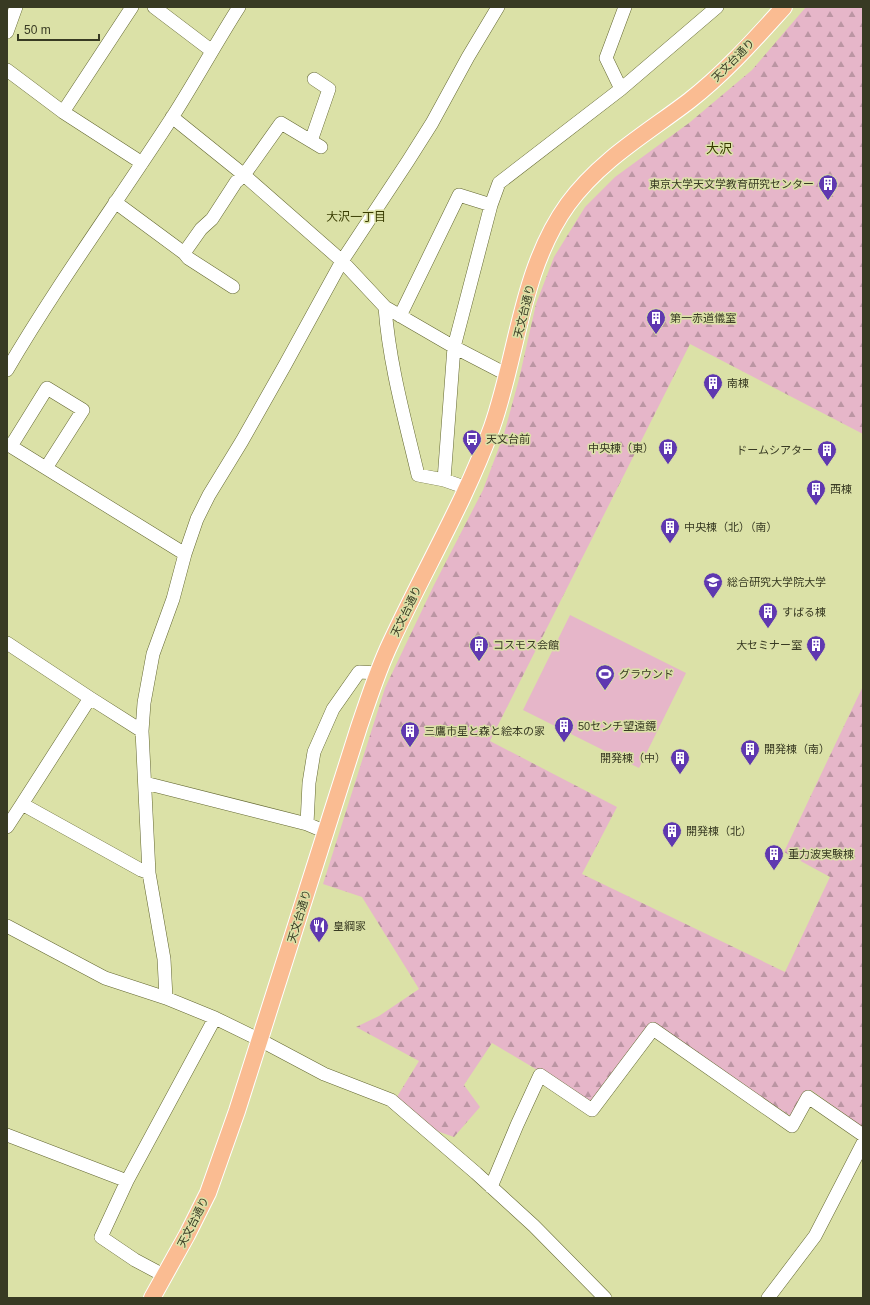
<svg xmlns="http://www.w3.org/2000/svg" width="870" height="1305" font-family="Arial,'Noto Sans JP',sans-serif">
  <defs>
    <pattern id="forest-firs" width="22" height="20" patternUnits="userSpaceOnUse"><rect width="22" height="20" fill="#e6b6c9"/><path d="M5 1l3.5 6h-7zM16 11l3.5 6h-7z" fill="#bb95a3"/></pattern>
  </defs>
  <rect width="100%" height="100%" fill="#dbe1a7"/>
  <path fill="url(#forest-firs)" d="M 806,7 L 863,7 L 863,434 L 690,344 L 490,741 L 617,807 L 582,874 L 785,972 L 830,877 L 784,852 L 863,686 L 863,1128 L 811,1090 L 795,1119 L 654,1026 L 593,1103 L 492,1043 L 464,1085 L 480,1107 L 454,1137 L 434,1130 L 395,1100 L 419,1061 L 356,1027 L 379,1016 L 419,989 L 362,897 L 323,884 L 385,688 L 434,585 L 483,490 L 504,434 L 519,379 L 536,304 L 554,257 L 585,207 L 615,177 L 689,123 L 752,70 Z"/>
  <path fill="#e6b6c9" d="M 570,615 L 686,673 L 639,768 L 523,710 Z"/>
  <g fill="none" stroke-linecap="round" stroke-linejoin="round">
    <defs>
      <path id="minor" d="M 154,7 L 212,51
        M 7,32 L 16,7
        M 7,70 L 63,112 L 142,163
        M 621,89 L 606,58 L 625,7
        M 63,112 L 132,7
        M 172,117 L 244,175 L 342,261 L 385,307 L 454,347 L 508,375
        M 311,141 L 329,89 L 314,79
        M 115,202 L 184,253 L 188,258 L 233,287
        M 184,253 L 201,229 L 212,219 L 236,182 L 244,175 L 281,123 L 321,147
        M 385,307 C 389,363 405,420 418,475 L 444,480 L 467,488
        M 400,316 L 459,195 L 491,205
        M 7,370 C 58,283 118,201 173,116 C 196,80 216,43 239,7
        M 7,444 L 185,554
        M 11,446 L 47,388 L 83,410 L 46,468
        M 444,480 L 454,347 L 491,205 L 499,183 L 621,89 L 717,7
        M 7,643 L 90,698 L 142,731
        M 145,783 L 307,824 L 326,832
        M 22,804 L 90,698
        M 307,824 L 309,783 L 314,752 L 333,709 L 359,672 L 378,673
        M 7,827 L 22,804 L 141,870 L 149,873
        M 7,926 L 105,978 L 166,998 L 215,1018 L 260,1040 L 324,1074 L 391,1100 L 476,1173 L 534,1226 L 605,1298
        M 166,998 L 164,959 L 149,873 L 142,731 L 144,703 L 153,654 L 173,599 L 185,554 L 197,519 L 209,495 L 242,441 L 285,365 L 342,261 L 408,161 L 432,123 L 468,57 L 498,7
        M 7,1135 L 127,1181
        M 491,1187 L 517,1125 L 540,1075 L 592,1110 L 653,1029 L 792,1126 L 808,1097 L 863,1135
        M 165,1276 L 135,1260 L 101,1237 L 127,1181 L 215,1018
        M 768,1298 L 815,1236 L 863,1143"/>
      <path id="major" d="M 152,1298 L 187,1235 L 208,1193 L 237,1111 L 359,727 C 369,698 378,669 391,642 C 424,570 465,502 492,427 C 518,353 521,269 568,204 C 600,160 647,133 689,101 C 725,73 754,40 784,7"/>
    </defs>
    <use href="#minor" stroke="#636731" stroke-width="14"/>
    <use href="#major" stroke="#fff" stroke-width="18"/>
    <use href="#minor" stroke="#fff" stroke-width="13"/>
    <use href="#major" stroke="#fabc92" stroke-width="16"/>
  </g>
  <defs>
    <symbol id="building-pin" viewBox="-11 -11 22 30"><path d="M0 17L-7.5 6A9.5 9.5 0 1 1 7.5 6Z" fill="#5f38b0" stroke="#dbe1a7"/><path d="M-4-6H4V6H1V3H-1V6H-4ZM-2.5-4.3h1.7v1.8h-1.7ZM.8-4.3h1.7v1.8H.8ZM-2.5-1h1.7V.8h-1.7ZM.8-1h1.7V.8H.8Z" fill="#fff"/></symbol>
    <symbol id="bus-pin" viewBox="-11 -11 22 30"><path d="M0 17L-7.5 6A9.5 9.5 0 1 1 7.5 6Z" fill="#5f38b0" stroke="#dbe1a7"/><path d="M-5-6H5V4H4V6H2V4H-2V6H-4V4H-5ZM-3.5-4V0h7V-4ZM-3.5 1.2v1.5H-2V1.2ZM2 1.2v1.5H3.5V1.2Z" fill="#fff"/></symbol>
    <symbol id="university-pin" viewBox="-11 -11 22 30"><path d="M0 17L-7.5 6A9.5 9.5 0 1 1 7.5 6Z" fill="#5f38b0" stroke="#dbe1a7"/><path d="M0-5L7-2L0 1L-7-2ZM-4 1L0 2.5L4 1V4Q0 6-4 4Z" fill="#fff"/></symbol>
    <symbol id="stadium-pin" viewBox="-11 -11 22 30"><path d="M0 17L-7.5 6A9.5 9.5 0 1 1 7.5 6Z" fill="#5f38b0" stroke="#dbe1a7"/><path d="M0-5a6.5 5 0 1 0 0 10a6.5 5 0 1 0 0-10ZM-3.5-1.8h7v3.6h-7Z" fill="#fff"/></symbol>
    <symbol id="restaurant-pin" viewBox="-11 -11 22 30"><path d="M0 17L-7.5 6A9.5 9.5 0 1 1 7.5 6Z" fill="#5f38b0" stroke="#dbe1a7"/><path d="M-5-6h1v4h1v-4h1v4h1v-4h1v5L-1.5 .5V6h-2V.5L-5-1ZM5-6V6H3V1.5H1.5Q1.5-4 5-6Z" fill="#fff"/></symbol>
  </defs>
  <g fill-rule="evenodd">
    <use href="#building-pin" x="817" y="173" width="22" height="30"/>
    <use href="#building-pin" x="645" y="307" width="22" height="30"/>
    <use href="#building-pin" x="702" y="372" width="22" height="30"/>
    <use href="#bus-pin" x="461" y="428" width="22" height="30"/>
    <use href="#building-pin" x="657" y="437" width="22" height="30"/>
    <use href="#building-pin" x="816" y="439" width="22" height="30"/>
    <use href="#building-pin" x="805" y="478" width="22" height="30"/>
    <use href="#building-pin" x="659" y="516" width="22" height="30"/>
    <use href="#university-pin" x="702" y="571" width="22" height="30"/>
    <use href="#building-pin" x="757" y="601" width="22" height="30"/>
    <use href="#building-pin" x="468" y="634" width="22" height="30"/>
    <use href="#building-pin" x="805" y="634" width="22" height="30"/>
    <use href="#stadium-pin" x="594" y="663" width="22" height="30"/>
    <use href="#building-pin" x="553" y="715" width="22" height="30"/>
    <use href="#building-pin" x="399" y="720" width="22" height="30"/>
    <use href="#building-pin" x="739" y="738" width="22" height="30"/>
    <use href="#building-pin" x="669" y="747" width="22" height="30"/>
    <use href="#building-pin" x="661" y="820" width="22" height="30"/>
    <use href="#building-pin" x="763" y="843" width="22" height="30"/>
    <use href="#restaurant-pin" x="308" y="915" width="22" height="30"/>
  </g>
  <g text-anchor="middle" stroke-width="3" stroke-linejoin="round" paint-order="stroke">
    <g font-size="11" fill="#383a23" stroke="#dbe1a7">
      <text transform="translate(733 60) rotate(-45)" y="4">天文台通り</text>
      <text transform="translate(524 311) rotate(-76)" y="4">天文台通り</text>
      <text transform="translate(406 611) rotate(-64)" y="4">天文台通り</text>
      <text transform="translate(299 916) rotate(-73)" y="4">天文台通り</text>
      <text transform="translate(193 1222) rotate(-63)" y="4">天文台通り</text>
    </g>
    <g font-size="11" fill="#383a23" stroke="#dbe1a7" text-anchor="start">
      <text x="814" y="188" text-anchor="end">東京大学天文学教育研究センター</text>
      <text x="670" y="322">第一赤道儀室</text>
      <text x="727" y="387">南棟</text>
      <text x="486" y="443">天文台前</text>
      <text x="654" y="452" text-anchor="end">中央棟（東）</text>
      <text x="813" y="454" text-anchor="end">ドームシアター</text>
      <text x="830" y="493">西棟</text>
      <text x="684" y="531">中央棟（北）（南）</text>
      <text x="727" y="586">総合研究大学院大学</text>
      <text x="782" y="616">すばる棟</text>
      <text x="493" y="649">コスモス会館</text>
      <text x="802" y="649" text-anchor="end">大セミナー室</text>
      <text x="619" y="678">グラウンド</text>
      <text x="578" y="730">50センチ望遠鏡</text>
      <text x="424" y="735">三鷹市星と森と絵本の家</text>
      <text x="764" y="753">開発棟（南）</text>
      <text x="666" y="762" text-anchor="end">開発棟（中）</text>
      <text x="686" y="835">開発棟（北）</text>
      <text x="788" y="858">重力波実験棟</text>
      <text x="333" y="930">皇綱家</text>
    </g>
    <g font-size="12" fill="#383b00" stroke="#dbe1a7">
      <text x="356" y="221">大沢一丁目</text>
    </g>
    <g font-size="13" fill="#383b00" stroke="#dbe1a7">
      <text x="719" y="153">大沢</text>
    </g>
  </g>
  <rect width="870" height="1305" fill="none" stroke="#383a23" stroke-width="16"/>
  <path d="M18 34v6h81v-6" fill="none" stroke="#383a23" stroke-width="2"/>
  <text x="24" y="34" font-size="12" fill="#383a23" stroke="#dbe1a7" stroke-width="3" paint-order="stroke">50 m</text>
</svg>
